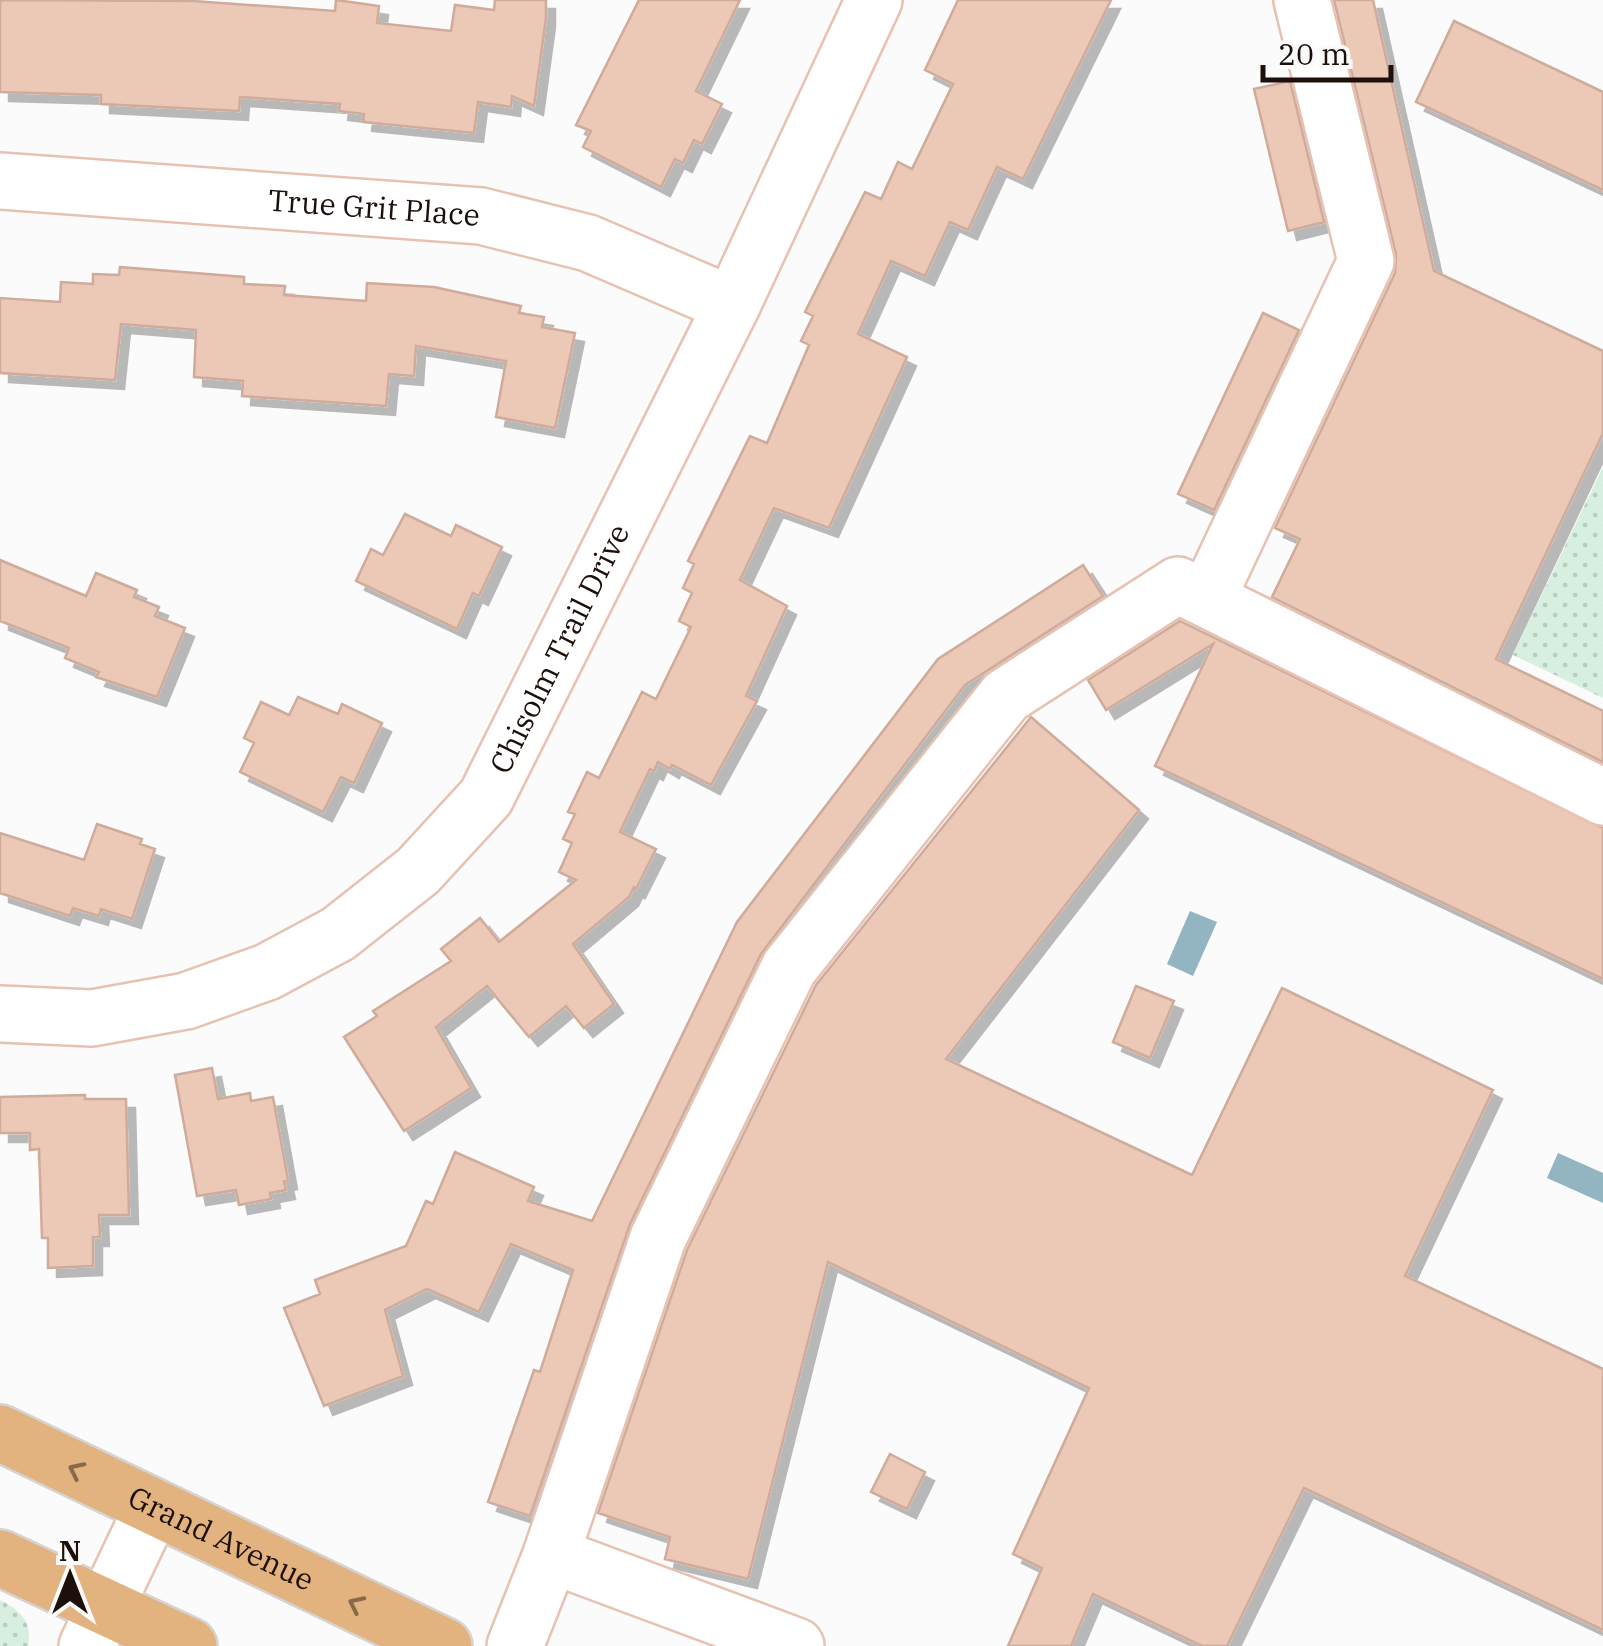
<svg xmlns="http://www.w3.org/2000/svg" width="1603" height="1646" font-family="'IBM Plex Serif',serif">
  <defs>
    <pattern id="grass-dots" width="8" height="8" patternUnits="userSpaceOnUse" patternTransform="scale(2.5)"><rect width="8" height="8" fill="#d7efe1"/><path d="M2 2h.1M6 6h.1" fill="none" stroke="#b8ccc0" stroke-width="1.8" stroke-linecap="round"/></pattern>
    <filter id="shadow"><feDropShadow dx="9" dy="9" stdDeviation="0" flood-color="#0004"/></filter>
  </defs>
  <rect width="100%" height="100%" fill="#fbfbfb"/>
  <path fill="url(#grass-dots)" d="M 1603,467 L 1603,698 L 1513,655 Z
    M 0,1600 C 21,1611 33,1622 28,1646 L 0,1646 Z"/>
  <path fill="#93b4c1" d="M 1190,911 L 1217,922 L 1193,976 L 1167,964 Z
    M 1558,1153 L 1603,1173 L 1603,1203 L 1547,1178 Z"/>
  <path fill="#ecc8b7" stroke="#cfab9b" stroke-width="2.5" filter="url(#shadow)" d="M 0,0 L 193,1 L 335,11 L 336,0 L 379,6 L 377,23 L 451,31 L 455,5 L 494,10 L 495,0 L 546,0 L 546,18 L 534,106 L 512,96 L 511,107 L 478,102 L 474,133 L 363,122 L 364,114 L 339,111 L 340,104 L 240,97 L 239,111 L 101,104 L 101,95 L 0,92 Z
    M 639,0 L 740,0 L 696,91 L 722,104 L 702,144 L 694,140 L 683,163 L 675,159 L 661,187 L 583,147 L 591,131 L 576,125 Z
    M 958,0 L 1111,0 L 1023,179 L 997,167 L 968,230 L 950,222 L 925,276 L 891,261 L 858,334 L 907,357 L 829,528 L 774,508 L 740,580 L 787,606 L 746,696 L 757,701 L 711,785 L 672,765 L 670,769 L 658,762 L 654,771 L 650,769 L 620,832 L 656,849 L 636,889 L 634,887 L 629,897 L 573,944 L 614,1004 L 584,1028 L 566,1006 L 529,1037 L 487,986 L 436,1027 L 471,1088 L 404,1131 L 344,1037 L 377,1016 L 373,1011 L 451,961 L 441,949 L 480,918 L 499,942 L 576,880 L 559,872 L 572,843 L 563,839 L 575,814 L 568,812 L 587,772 L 599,778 L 642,692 L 656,699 L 691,627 L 679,621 L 692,593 L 683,588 L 694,564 L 688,561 L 750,436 L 767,443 L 809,345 L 801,341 L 813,316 L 805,312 L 865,192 L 881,199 L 898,162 L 912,169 L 953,84 L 925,70 Z
    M 1334,0 L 1373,0 L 1434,271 L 1603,351 L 1603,433 L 1496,659 L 1603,711 L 1603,762 L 1272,597 L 1300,539 L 1275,528 L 1395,273 L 1396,254 Z
    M 1454,21 L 1603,92 L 1603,190 L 1416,102 Z
    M 1290,81 L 1324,222 L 1288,231 L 1254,89 Z
    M 120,267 L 244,277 L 244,284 L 285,286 L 284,295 L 366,301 L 367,283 L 434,287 L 521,306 L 519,313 L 544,317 L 542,327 L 575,333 L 555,428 L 496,417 L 506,361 L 416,346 L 414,376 L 389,374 L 386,406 L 242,396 L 243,381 L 194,377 L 196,330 L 121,324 L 115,380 L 0,373 L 0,298 L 60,302 L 61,282 L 93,284 L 93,274 L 119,275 Z
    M 1263,313 L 1299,330 L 1214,510 L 1178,494 Z
    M 405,514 L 451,536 L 456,525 L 502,547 L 479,596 L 473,593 L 457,629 L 356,581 L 371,549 L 383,555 Z
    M 0,560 L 86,596 L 96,573 L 137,590 L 134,597 L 159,607 L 155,616 L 185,628 L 157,697 L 96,677 L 99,672 L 65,658 L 69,648 L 0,621 Z
    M 1083,565 L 1103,596 L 965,685 L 761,954 L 630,1224 L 530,1516 L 488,1502 L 534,1370 L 540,1372 L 573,1270 L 511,1244 L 479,1312 L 427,1289 L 385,1310 L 403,1376 L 324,1406 L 284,1308 L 320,1294 L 315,1280 L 406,1246 L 426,1201 L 433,1204 L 455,1152 L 534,1187 L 528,1201 L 592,1221 L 737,922 L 938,659 Z
    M 1180,621 L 1603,828 L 1603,979 L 1155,766 L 1213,644 L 1106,710 L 1088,680 Z
    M 298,697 L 338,714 L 342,704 L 382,723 L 354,783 L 341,777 L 323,812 L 240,772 L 254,743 L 244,738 L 261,702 L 289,715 Z
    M 1031,717 L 1139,810 L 946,1059 L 1192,1175 L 1282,988 L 1493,1090 L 1405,1276 L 1603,1369 L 1603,1630 L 1304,1488 L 1227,1646 L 1202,1646 L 1093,1594 L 1071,1646 L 1008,1646 L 1042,1568 L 1013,1554 L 1089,1388 L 828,1262 L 748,1579 L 665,1559 L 670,1537 L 598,1513 L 687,1250 L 816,985 Z
    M 97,824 L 142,839 L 140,844 L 155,849 L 132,919 L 101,909 L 99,916 L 73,908 L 70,916 L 0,893 L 0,833 L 84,860 Z
    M 1136,986 L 1174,1001 L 1150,1058 L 1113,1042 Z
    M 212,1068 L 218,1099 L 250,1093 L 251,1101 L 273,1097 L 288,1180 L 284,1181 L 286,1190 L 270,1193 L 271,1199 L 239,1205 L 236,1190 L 197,1196 L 175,1075 Z
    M 85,1095 L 85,1099 L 126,1099 L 129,1215 L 99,1215 L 100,1237 L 93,1237 L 93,1266 L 48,1268 L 48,1238 L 42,1238 L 39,1149 L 30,1150 L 30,1133 L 0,1133 L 0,1097 Z
    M 890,1454 L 925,1472 L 907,1509 L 871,1492 Z"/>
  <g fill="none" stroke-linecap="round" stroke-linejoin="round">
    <defs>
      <g id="minor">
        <path id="s1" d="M 0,181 L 481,216 L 588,243 L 732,305"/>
        <path d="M 1207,599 L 1366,261 L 1302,0"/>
        <path id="s2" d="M 0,1014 L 92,1018 L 186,1001 L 267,972 L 338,934 L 418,871 L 486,797 L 732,305 L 874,0"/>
        <path d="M 551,1555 L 796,1646"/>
        <path d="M 87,1646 L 153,1507"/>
        <path d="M 515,1646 L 551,1555 L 658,1238 L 789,968 L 1006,696 L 1178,585 L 1603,797"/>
      </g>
      <g id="major">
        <path id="s3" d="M 0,1433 L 444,1646"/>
        <path d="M 0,1558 L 189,1646"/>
      </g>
    </defs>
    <use href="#minor" stroke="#e7c2b2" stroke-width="60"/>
    <use href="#major" stroke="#d6d4d3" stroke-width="60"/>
    <use href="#minor" stroke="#fff" stroke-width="55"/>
    <use href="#major" stroke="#e2b27f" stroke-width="55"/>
  </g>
  <defs><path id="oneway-chevron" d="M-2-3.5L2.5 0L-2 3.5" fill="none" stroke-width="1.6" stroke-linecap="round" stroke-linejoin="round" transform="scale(2.5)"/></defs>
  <g stroke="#89694b">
    <use href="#oneway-chevron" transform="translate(76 1470) rotate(-154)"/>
    <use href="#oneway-chevron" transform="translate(356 1604) rotate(-154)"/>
  </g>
  <g text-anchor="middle" stroke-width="9" stroke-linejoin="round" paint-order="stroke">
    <g font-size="30" fill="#1d100b" stroke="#fbfbfb">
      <text dy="10" stroke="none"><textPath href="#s1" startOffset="375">True Grit Place</textPath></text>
      <text dy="10" stroke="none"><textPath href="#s2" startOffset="722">Chisolm Trail Drive</textPath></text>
      <text dy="10" stroke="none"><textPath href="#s3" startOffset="245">Grand Avenue</textPath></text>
    </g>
  </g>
  <g transform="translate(70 1576)" stroke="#fbfbfb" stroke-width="8" paint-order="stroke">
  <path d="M0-8L18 38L0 25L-18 38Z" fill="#1d100b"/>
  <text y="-15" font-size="28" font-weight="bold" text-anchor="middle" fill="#1d100b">N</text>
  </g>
  <path d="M1263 65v15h128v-15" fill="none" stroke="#1d100b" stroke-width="5"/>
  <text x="1278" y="65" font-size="30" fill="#1d100b" stroke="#fbfbfb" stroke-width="8" paint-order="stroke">20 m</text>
</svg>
